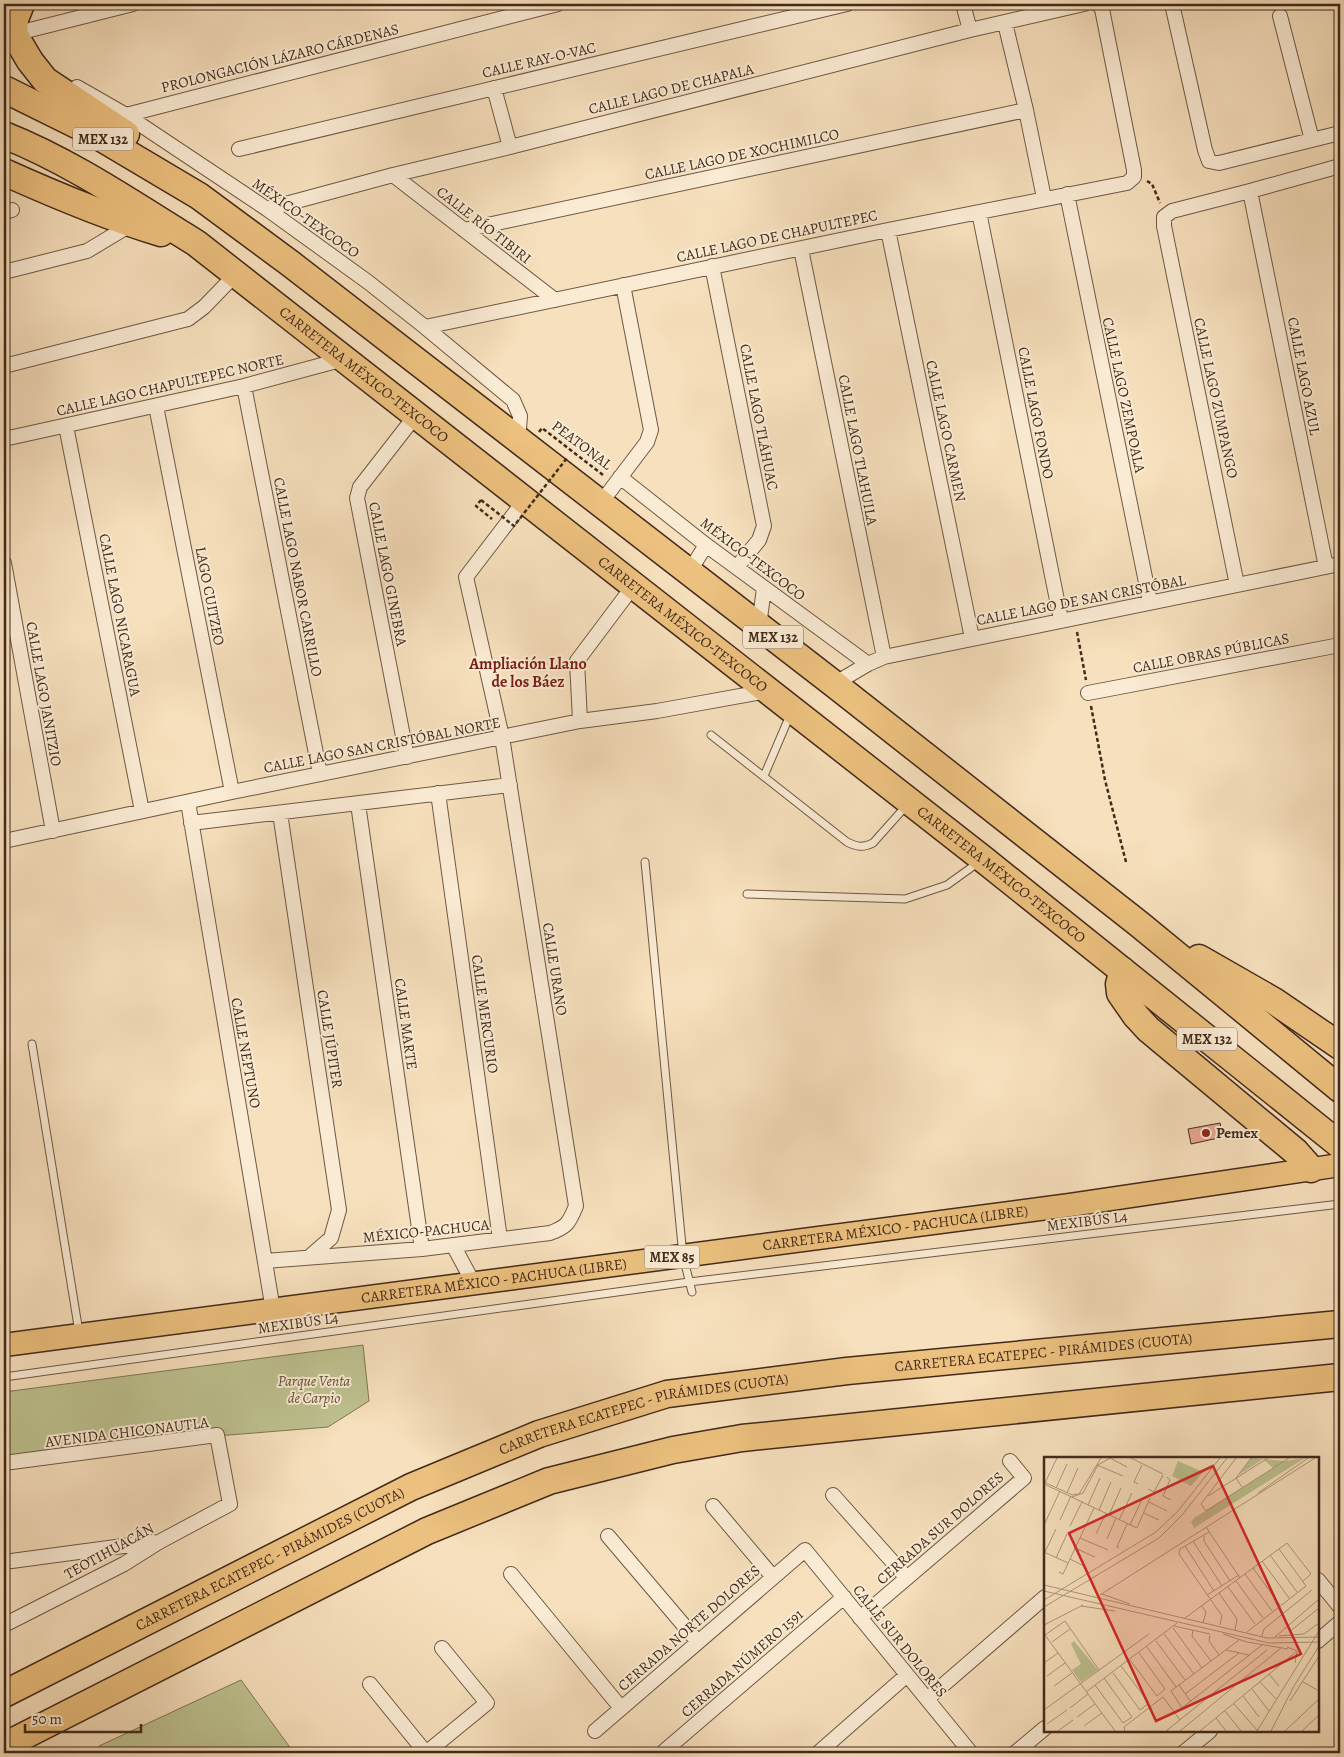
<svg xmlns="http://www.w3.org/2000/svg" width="1344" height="1757" font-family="Alegreya,serif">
  <rect width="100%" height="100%" fill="#f7e0bd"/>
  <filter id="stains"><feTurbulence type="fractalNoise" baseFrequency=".004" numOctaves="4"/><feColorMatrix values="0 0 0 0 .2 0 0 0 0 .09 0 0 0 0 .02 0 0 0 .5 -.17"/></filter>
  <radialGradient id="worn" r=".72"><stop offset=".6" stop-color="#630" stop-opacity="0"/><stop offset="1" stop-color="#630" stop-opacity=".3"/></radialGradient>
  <path fill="#bec290" stroke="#807656" d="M 363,1345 L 369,1401 L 328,1427 L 217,1436 L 4,1464 L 4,1392 Z
    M 241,1680 L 294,1753 L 105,1753 L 99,1746 Z"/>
  <path fill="#eba895" stroke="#422a1b" d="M 1220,1123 L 1223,1137 L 1191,1144 L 1188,1129 Z"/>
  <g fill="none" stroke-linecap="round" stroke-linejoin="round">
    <defs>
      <path id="lane" d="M 711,735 L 847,842 C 857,847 863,848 873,843 L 906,806
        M 764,776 L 790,715
        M 645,862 L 683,1256 L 692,1292
        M 747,894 L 905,899 L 947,885 L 979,862
        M 32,1044 L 79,1332
        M 4,1377 L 689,1282 L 1340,1204"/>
      <path id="street" d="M 963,4 L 970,30
        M 1172,4 L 1205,150 L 1209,161 L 1219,163 L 1340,133
        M 1280,16 L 1312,140
        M 1005,23 L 1026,110 L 1044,198
        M 14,34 L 133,4
        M 77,87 L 126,115 L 267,209 L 368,282 L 425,327 L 513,400 L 520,416 L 518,441
        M 494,88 L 510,147
        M 126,115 L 558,4
        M 239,149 L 847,4
        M 393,175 L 555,300
        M 1250,191 L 1326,567
        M 1067,194 L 1150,602
        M 267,209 L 393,175 L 510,147 L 970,30 L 1084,4
        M 4,212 L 12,210
        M 979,212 L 1061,620
        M 464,230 L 1026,110
        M 888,230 L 972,638
        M 801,249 L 884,657
        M 712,266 L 764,526 L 759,540 L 737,567
        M 4,272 L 87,251 L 132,224
        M 425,327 L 888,230 L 1127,183 L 1134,177 L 1134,170 L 1102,9 L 1098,4
        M 4,366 L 188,319 L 204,307 L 236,274
        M 244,386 L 320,774
        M 156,406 L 232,792
        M 66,426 L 142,811
        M 4,439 L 244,386 L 344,359
        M 620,477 L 706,545 L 868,664
        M 600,504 L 647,442 L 651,430 L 623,285
        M 4,563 L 53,831
        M 689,572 L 706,545
        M 1237,585 L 1164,226 L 1164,217 L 1172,211 L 1250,191 L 1340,166
        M 759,626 L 764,588
        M 834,684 L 868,664 L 884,657 L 1340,564
        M 1088,693 L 1340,645
        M 580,721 L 577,661 L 634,585
        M 407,757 L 357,498 L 360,487 L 416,415
        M 438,793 L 500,1239
        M 188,802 L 273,1310
        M 358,804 L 422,1249
        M 280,813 L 339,1210 L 331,1238 L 308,1258
        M 191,823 L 510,785
        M 4,841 L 232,792 L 580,721 L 657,711 L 768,691
        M 453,1245 L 474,1284
        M 265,1261 L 422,1249 L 550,1233 C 567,1227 569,1223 576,1206 L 502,737 L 466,577 L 524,501
        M 4,1463 L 217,1435 L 230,1504 L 159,1542 L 124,1564 L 4,1625
        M 833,1495 L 907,1578
        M 713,1506 L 773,1577
        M 608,1536 L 698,1642
        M 4,1562 L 153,1542
        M 511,1574 L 621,1708
        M 1318,1580 L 1340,1607
        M 860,1618 L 1024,1478 L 1010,1461
        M 1318,1641 L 1340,1622
        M 370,1684 L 426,1753
        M 927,1699 L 1045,1597
        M 595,1731 L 805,1550 L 971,1753
        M 426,1753 L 487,1703 L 442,1648
        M 662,1753 L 844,1597
        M 818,1753 L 907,1675
        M 1015,1753 L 1045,1728
        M 1183,1753 L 1210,1731"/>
      <g id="primary">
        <path id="s1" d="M 4,1345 L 1070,1205 L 1340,1165"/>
      </g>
      <g id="highway">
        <path d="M 21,4 L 15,19 L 14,34 L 30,61 L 45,80 L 126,134"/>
        <path d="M 4,89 L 93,133 L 199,196 L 291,264 L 834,684 L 1139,924 L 1340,1089"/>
        <path id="s2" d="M 4,135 C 72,162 134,205 196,243 L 983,859 L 1340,1145"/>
        <path d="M 4,172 C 55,195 107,217 161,233"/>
        <path d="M 1199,958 L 1274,1001 L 1340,1046"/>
        <path d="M 1123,971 L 1119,984 L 1120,993 L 1136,1016 L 1148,1029 L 1296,1152 L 1311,1169"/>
        <path id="s3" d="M 4,1694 L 411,1487 L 539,1434 L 667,1394 L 847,1371 L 1340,1324"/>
        <path d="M 4,1746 L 427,1531 L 549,1481 L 673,1450 L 742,1438 L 1340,1377"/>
      </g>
    </defs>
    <use href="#lane" stroke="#6f5844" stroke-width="9"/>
    <use href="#street" stroke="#6f5844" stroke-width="16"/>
    <use href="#primary" stroke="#422a1b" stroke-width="25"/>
    <use href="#highway" stroke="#422a1b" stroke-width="29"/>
    <path stroke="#422a1b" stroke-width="2.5" stroke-dasharray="4 2.5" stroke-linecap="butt" d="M 1147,181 L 1152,184 L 1160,203
      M 539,432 L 542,428 L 603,475
      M 481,500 L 476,506 L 492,519
      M 1077,632 L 1086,680
      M 1091,706 L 1105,780 L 1126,862"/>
    <use href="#lane" stroke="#faebd4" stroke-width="7"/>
    <use href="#street" stroke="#faebd4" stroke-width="14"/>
    <use href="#primary" stroke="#ecc07e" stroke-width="22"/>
    <use href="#highway" stroke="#ecc07e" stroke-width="26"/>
    <path stroke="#422a1b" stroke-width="2.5" stroke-dasharray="4 2.5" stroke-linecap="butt" d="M 481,500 L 514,526 L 567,458"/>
  </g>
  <circle fill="#8f2418" stroke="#faebd4" stroke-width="2" cx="1206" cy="1133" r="5"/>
  <g text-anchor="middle" stroke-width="4" stroke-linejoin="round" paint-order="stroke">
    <g fill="#faebd4" stroke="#796452" stroke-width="1">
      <rect x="73" y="127.5" width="60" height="23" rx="4"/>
      <rect x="743" y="625.5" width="60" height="23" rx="4"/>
      <rect x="1177" y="1027.5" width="60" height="23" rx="4"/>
      <rect x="644.5" y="1245.5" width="55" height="23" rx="4"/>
    </g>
    <g font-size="14" font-weight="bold" fill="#422a1b">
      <text x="103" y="144">MEX 132</text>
      <text x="773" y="642">MEX 132</text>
      <text x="1207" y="1044">MEX 132</text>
      <text x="672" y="1262">MEX 85</text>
    </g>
    <g font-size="15" fill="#422a1b" stroke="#faebd4">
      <text transform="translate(280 58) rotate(-14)" y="5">PROLONGACIÓN LÁZARO CÁRDENAS</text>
      <text transform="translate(539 60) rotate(-13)" y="5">CALLE RAY-O-VAC</text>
      <text transform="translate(671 89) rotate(-14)" y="5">CALLE LAGO DE CHAPALA</text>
      <text transform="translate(742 154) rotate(-12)" y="5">CALLE LAGO DE XOCHIMILCO</text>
      <text transform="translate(306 218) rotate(35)" y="5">MÉXICO-TEXCOCO</text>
      <text transform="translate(484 225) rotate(38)" y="5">CALLE RÍO TIBIRI</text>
      <text transform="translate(777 236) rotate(-12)" y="5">CALLE LAGO DE CHAPULTEPEC</text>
      <text dy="5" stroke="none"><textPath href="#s2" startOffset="434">CARRETERA MÉXICO-TEXCOCO</textPath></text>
      <text transform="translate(1304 376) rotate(79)" y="5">CALLE LAGO AZUL</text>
      <text transform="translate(170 385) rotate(-13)" y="5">CALLE LAGO CHAPULTEPEC NORTE</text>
      <text transform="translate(1124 395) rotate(78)" y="5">CALLE LAGO ZEMPOALA</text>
      <text transform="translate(1216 398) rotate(78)" y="5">CALLE LAGO ZUMPANGO</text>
      <text transform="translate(1036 413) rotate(79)" y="5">CALLE LAGO FONDO</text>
      <text transform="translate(759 417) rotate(79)" y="5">CALLE LAGO TLÁHUAC</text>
      <text transform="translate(946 431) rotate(78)" y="5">CALLE LAGO CARMEN</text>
      <text transform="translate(582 445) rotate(37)" y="5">PEATONAL</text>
      <text transform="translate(858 450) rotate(79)" y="5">CALLE LAGO TLAHUILA</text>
      <text transform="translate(753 559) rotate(37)" y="5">MÉXICO-TEXCOCO</text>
      <text transform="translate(388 574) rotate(79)" y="5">CALLE LAGO GINEBRA</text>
      <text transform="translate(298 577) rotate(79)" y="5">CALLE LAGO NABOR CARRILLO</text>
      <text transform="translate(210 596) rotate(79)" y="5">LAGO CUITZEO</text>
      <text transform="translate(1081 600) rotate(-11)" y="5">CALLE LAGO DE SAN CRISTÓBAL</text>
      <text transform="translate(120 615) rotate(79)" y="5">CALLE LAGO NICARAGUA</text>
      <text dy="5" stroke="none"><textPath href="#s2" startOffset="839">CARRETERA MÉXICO-TEXCOCO</textPath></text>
      <text transform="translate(1211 653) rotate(-11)" y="5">CALLE OBRAS PÚBLICAS</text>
      <text transform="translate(44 694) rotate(80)" y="5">CALLE LAGO JANITZIO</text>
      <text transform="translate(382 745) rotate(-11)" y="5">CALLE LAGO SAN CRISTÓBAL NORTE</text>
      <text dy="5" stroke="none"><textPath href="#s2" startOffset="1244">CARRETERA MÉXICO-TEXCOCO</textPath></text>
      <text transform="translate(555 969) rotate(81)" y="5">CALLE URANO</text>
      <text transform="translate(485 1014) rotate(82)" y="5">CALLE MERCURIO</text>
      <text transform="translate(406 1024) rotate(82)" y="5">CALLE MARTE</text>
      <text transform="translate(330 1039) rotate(81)" y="5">CALLE JÚPITER</text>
      <text transform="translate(246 1053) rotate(80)" y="5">CALLE NEPTUNO</text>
      <text transform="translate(1087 1221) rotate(-7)" y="5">MEXIBÚS L4</text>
      <text dy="5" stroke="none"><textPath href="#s1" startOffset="899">CARRETERA MÉXICO - PACHUCA (LIBRE)</textPath></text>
      <text transform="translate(426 1231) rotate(-6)" y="5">MÉXICO-PACHUCA</text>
      <text dy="5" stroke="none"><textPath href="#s1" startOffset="494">CARRETERA MÉXICO - PACHUCA (LIBRE)</textPath></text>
      <text transform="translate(298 1323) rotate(-8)" y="5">MEXIBÚS L4</text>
      <text dy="5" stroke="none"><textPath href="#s3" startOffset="1108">CARRETERA ECATEPEC - PIRÁMIDES (CUOTA)</textPath></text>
      <text dy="5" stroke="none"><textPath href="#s3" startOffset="702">CARRETERA ECATEPEC - PIRÁMIDES (CUOTA)</textPath></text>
      <text transform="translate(127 1432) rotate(-7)" y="5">AVENIDA CHICONAUTLA</text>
      <text transform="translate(940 1528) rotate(-41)" y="5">CERRADA SUR DOLORES</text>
      <text transform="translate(109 1551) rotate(-29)" y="5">TEOTIHUACÁN</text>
      <text dy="5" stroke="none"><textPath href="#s3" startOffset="298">CARRETERA ECATEPEC - PIRÁMIDES (CUOTA)</textPath></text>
      <text transform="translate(689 1628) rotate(-41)" y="5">CERRADA NORTE DOLORES</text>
      <text transform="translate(900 1641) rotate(51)" y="5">CALLE SUR DOLORES</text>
      <text transform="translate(742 1663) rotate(-41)" y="5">CERRADA NÚMERO 1591</text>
    </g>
    <g font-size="15" font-weight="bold" fill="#422a1b" stroke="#faebd4" text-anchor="start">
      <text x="1216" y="1138">Pemex</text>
    </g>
    <g font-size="15" font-style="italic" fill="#615038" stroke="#faebd4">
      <text x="314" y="1386">Parque Venta<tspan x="314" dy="17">de Carpio</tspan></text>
    </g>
    <g font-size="16" font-weight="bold" fill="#7a1f14" stroke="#faebd4">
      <text x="528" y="669">Ampliación Llano<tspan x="528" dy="18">de los Báez</tspan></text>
    </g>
  </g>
  <g transform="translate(1044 1457)">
    <rect width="275" height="275" fill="#f7e0bd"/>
    <path d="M 207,1 L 241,4 L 261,1 L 150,71 L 147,65 L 150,61 L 229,11 L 219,2 L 195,18 ZM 134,4 L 159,15 L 147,29 L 128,19 ZM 30,184 L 54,213 L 37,225 L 28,213 L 37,207 L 27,187 Z" fill="#bec290"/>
    <path fill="none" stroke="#af977c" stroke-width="1" d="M 66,1 L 83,10M 87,1 L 119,17M 192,1 L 157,47 L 162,54 L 245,1M 53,8 L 79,19M 123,20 L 126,23 L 119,39 L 127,43M 0,25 L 28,38 L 35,37 L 57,1M 1,26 L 13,1M 0,27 L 93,71 L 106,41M 94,27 L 90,25 L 98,8M 198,30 L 192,21 L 207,1M 12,31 L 23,7M 104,32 L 110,35 L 119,18M 23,36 L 34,11M 214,36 L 264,1M 164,39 L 224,1M 28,40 L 39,36 L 54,8 L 66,1M 105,45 L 123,54M 44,48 L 56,21M 55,53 L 67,25M 100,56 L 115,63M 65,58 L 77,31M 16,63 L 27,39M 75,63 L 88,36M 0,68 L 16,34M 86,68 L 99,40M 26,69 L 38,45M 162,70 L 196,121M 165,75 L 136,92 L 135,97 L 178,159 L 176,168M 52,77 L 62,56M 160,79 L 160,84 L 186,124M 36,81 L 64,93M 63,82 L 72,61M 149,84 L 178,129M 141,89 L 170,134M 31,91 L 51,100M 75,91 L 73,90 L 83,67M 0,95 L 24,106M 1,95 L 12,72M 226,98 L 253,135M 12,101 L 23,77M 26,102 L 40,109M 218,104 L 245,141M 209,111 L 236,148M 15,115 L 19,117 L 50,51M 201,117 L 228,154M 192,124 L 219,161M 0,128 L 223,181 L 275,180M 184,130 L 211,167M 0,134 L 225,186 L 275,185M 175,136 L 193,162 L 191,173M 58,137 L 86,147M 56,138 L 271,1M 163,138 L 195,118M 0,143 L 112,75 L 134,54 L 176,1M 37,149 L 71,154M 158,149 L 162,155 L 159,166M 0,150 L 115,81 L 138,58 L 183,1M 141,161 L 243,86 L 267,117 L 259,124M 0,168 L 39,148M 130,169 L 166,177M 129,171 L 158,211M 149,173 L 148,179 L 167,204M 203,175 L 262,129 L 235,92M 245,175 L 275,151M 120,177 L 150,217M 179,177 L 203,185 L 244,192M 1,178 L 71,274M 1,178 L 21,164 L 55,213M 166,178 L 165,184 L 175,198M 218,179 L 220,172 L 268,133M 235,179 L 260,177 L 275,166M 231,180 L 275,142M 195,183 L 127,234 L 138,251 L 218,188M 112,184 L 141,223M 8,185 L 26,172M 103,190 L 132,230M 243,190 L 253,194 L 251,206M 182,193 L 205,198M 86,203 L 113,239 L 121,232 L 95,196M 0,206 L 14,196M 69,216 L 96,253 L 105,246 L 77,209M 225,217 L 235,229M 3,219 L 21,206M 216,225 L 232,242M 259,225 L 275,234M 51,228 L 79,266 L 88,260 L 60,221M 135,228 L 147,245M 10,229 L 28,216M 208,232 L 225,254M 42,235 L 133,166M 141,237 L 195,196M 199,239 L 215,260M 246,244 L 275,199M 190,247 L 213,273M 26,251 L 44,237M 0,253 L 105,177M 181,254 L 197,274M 33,260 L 51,247M 172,261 L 182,274M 3,267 L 23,253M 40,269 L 58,256M 14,274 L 29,263M 81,274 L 80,270 L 119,240 L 136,263M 122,274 L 223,193M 136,274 L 237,191M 156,274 L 252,195M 213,274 L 275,174M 227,274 L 250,229 L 275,189M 241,274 L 275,242M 258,274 L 275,258"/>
    <path fill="#d62828" fill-opacity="0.15" stroke="#d62828" stroke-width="2.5" d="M 169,9 L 257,197 L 112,264 L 25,76 Z"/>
    <rect width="275" height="275" fill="none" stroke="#422a1b" stroke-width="2.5"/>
  </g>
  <rect width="1344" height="1757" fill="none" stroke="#f7e0bd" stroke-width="20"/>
  <rect x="5" y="5" width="1334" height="1747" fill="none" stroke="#422a1b" stroke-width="2.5"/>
  <rect x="10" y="10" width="1324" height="1737" fill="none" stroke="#422a1b"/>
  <path d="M25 1724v8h116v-8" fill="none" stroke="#422a1b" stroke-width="2.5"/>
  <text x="32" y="1724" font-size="15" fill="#422a1b" stroke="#faebd4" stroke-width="4" paint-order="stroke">50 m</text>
  <rect width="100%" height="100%" filter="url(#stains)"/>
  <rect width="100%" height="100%" fill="url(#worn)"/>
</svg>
